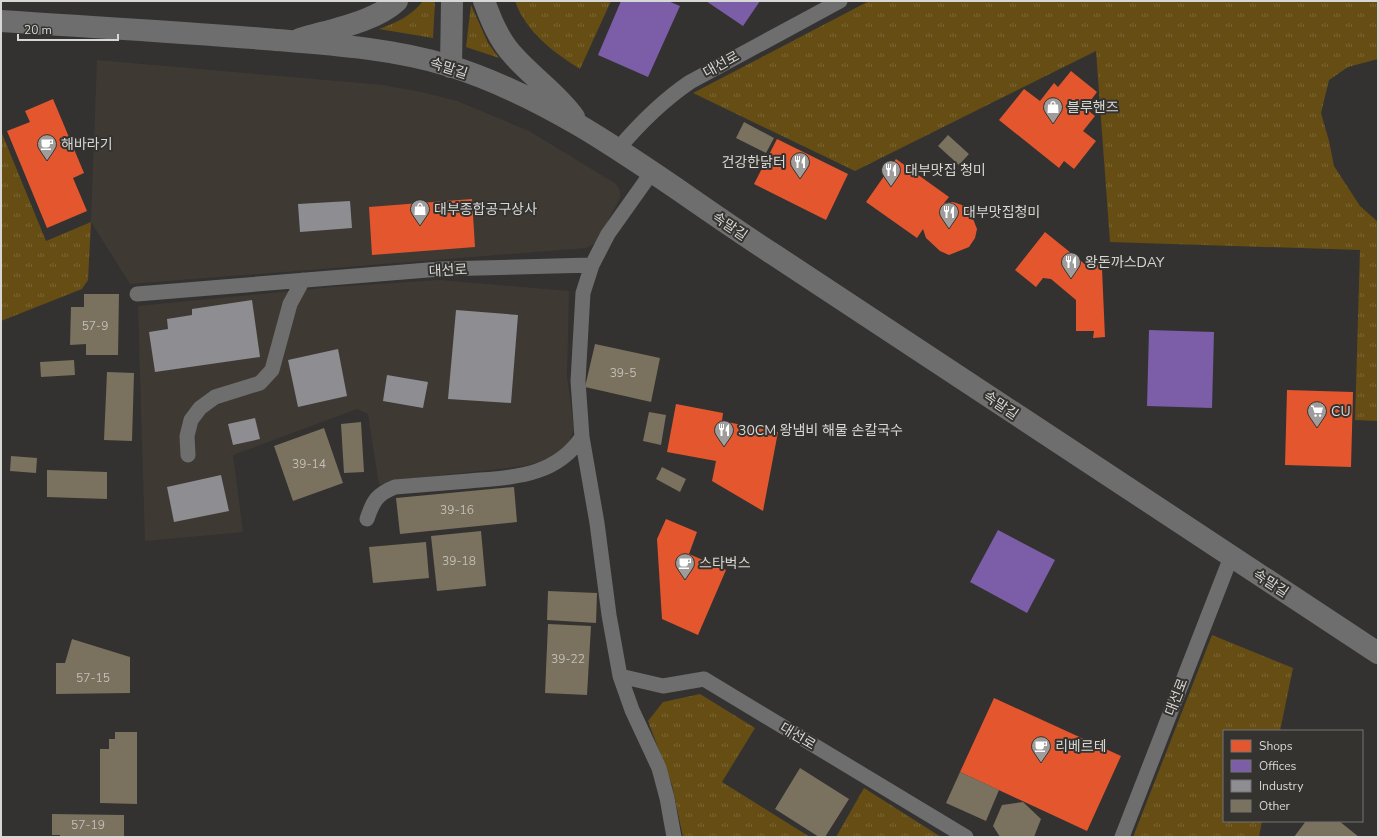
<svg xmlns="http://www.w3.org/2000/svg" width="1379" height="838" font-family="'Nunito Sans','Noto Sans KR',sans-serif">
  <defs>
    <pattern id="grass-tufts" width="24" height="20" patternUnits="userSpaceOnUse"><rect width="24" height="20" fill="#654d14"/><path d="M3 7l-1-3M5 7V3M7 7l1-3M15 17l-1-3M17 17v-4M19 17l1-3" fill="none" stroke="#7a6635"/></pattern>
  </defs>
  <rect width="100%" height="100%" fill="#333231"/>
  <path fill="#3e3a33" d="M 97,60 L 383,85 L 421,92 L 457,101 L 529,131 L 616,184 L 620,191 L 620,198 L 596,243 L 586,248 L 130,284 L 91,222 Z
    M 439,280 L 569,291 L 567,376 L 574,429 L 569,442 L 559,453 L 544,460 L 525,466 L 397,480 L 379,485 L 368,414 L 357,409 L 233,455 L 243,532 L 145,541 L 138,306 L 333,287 Z"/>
  <path fill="url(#grass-tufts)" d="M 423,1 L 435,1 L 433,38 L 379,29 C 395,23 412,16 423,1 Z
    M 515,1 L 611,1 L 580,69 C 553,52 526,32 515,1 Z
    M 869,1 L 1378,1 L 1378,59 L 1348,67 L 1329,80 L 1321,113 L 1329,141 L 1334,166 L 1360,206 L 1378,222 L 1378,421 L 1355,420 L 1360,250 L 1110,242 L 1096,51 L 855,171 L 693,93 Z
    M 471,5 L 488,43 L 499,58 L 466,47 Z
    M 1,131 L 46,241 L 91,222 L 88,280 L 82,289 L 1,321 Z
    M 1212,635 L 1293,668 L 1280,731 L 1224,731 L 1224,821 L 1262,821 L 1259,837 L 1133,837 Z
    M 700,694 L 755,728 L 722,782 L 810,837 L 683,837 L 672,785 L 648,721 L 663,702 Z
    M 864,788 L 941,837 L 836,837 Z"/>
  <path fill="#e4572e" d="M 1071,71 L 1097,92 L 1085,108 L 1095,116 L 1083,131 L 1096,141 L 1074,169 L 1064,161 L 1059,168 L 999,120 L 1024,89 L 1040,101 L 1054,83 L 1058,87 Z
    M 53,99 L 84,173 L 73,178 L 87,211 L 47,228 L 7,131 L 30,122 L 25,111 Z
    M 777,139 L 848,174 L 826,220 L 754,184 Z
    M 896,159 L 949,197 L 944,203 L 953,202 L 962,205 L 970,211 L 977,229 L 975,238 L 969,247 L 949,255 L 940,251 L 926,238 L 923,229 L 917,238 L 866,202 Z
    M 472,199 L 475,247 L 372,255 L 369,207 Z
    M 1045,232 L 1092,270 L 1097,265 L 1102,269 L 1105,337 L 1093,338 L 1094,331 L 1076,331 L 1076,300 L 1051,279 L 1043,278 L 1036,287 L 1015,270 Z
    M 1287,390 L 1353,392 L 1351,467 L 1285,465 Z
    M 676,404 L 723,413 L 722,421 L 778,432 L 763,511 L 712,481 L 716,461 L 667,452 Z
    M 666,519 L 697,532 L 689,554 L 726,570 L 698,635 L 662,619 L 657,539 Z
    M 994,698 L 1121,756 L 1087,831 L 960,772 Z"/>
  <path fill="#7b5ea7" d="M 621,1 L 668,1 L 680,6 L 648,77 L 598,55 Z
    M 706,1 L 760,1 L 743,26 Z
    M 1149,330 L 1214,332 L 1212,408 L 1147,406 Z
    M 998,530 L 1055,560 L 1027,613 L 970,582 Z"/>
  <path fill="#8d8d92" d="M 350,201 L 352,228 L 300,232 L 298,204 Z
    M 252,300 L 260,357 L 155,372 L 149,332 L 168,329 L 167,319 L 192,315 L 192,309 Z
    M 456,310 L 518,315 L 511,403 L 448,399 Z
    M 338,349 L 347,396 L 298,407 L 288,360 Z
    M 387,375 L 428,382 L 423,408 L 383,401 Z
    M 255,418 L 260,439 L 233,445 L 228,424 Z
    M 221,475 L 229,511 L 174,522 L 167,487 Z"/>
  <path fill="#7a715e" d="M 744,122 L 774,138 L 766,153 L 736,138 Z
    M 948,135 L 969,154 L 959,165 L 938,146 Z
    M 84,294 L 119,294 L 118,355 L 86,355 L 86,344 L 70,345 L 71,307 L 84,307 Z
    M 595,344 L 660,358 L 651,402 L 585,387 Z
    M 74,360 L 75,375 L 41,377 L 40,362 Z
    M 107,372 L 134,373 L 132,441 L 104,440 Z
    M 649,412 L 666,415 L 661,445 L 643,441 Z
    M 361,422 L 364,472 L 344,473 L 341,424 Z
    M 324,428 L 343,483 L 293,501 L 274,446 Z
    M 11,456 L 37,458 L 36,473 L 10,471 Z
    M 662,467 L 686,479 L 680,492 L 656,479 Z
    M 47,470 L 107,472 L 107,499 L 47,497 Z
    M 514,487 L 517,522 L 400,534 L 396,498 Z
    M 481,531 L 486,586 L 437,591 L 431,536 Z
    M 426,542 L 429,578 L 373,583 L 369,547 Z
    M 548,591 L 597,593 L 596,623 L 547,620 Z
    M 548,624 L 591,626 L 587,695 L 545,693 Z
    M 72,639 L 130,657 L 130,693 L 56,694 L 56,663 L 65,663 Z
    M 115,732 L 137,732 L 137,804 L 100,803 L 100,749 L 109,749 L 109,739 L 115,739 Z
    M 800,768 L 849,799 L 825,837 L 819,837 L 775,809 Z
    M 960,772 L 999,790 L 986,821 L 946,803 Z
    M 1023,802 L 1041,819 L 1034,837 L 1000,837 L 993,826 L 1002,805 Z
    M 52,814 L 124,815 L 124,837 L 60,837 L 60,835 L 52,835 Z
    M 1306,821 L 1339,821 L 1359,837 L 1294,837 Z"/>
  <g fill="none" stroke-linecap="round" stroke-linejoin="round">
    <path stroke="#6e6e6e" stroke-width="15" d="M 618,149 C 640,123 662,101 690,82 L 840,1
      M 652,172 L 608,234 L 592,265 L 583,293 L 578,381 L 582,437 L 597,523 L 609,615 L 620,676 L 632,710 L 659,768 L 667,798 L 674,837
      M 137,294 L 440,269 L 592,265
      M 188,455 L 187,436 L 191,420 L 200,408 L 215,397 L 260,383 L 272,370 L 290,304 L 303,280
      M 367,519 C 373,501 377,494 395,487 C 420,485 445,483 469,481 C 513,477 555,477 582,437
      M 620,676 L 663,686 L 704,679 L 966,837
      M 1122,837 L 1231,557"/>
    <path stroke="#6e6e6e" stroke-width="22" d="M 484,1 C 491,20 499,40 513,55 C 532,77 557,93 574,117
      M 1,21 C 89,27 177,32 265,39 C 326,44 392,48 450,66 C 570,104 669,187 773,254 C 975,386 1176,521 1378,653
      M 300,39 C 329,30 375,22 397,1
      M 451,67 L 452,1"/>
  </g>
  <defs>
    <symbol id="shop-pin" viewBox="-11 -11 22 30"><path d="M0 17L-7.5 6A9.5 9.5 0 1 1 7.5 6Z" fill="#9e9d9c" stroke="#343330"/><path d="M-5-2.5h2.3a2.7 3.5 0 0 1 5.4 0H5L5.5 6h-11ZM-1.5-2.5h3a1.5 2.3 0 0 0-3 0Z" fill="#fff"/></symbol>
    <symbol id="cafe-pin" viewBox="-11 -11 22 30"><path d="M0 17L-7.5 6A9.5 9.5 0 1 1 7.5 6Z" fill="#9e9d9c" stroke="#343330"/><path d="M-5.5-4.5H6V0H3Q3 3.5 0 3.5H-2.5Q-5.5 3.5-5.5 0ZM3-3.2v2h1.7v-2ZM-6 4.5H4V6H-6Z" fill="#fff"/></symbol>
    <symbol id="restaurant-pin" viewBox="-11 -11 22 30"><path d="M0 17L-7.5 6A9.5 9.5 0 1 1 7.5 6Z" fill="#9e9d9c" stroke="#343330"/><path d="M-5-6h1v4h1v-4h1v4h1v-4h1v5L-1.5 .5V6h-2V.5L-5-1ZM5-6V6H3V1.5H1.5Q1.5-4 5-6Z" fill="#fff"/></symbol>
    <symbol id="supermarket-pin" viewBox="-11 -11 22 30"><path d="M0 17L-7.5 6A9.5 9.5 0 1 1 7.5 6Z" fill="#9e9d9c" stroke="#343330"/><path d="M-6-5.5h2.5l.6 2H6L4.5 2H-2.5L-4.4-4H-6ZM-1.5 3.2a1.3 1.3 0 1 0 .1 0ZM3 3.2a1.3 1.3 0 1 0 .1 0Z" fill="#fff"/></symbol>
  </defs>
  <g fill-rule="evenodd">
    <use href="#shop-pin" x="1042" y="96" width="22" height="30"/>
    <use href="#cafe-pin" x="36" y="133" width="22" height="30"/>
    <use href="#restaurant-pin" x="789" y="151" width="22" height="30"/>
    <use href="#restaurant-pin" x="880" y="159" width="22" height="30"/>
    <use href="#shop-pin" x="409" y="198" width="22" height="30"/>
    <use href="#restaurant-pin" x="938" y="201" width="22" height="30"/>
    <use href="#restaurant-pin" x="1060" y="251" width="22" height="30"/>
    <use href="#supermarket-pin" x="1306" y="400" width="22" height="30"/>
    <use href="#restaurant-pin" x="713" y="419" width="22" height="30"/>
    <use href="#cafe-pin" x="674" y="552" width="22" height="30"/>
    <use href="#cafe-pin" x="1030" y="735" width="22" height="30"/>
  </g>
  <g text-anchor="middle" stroke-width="4" stroke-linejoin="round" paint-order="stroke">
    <g font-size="12" fill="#c0beb7">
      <text x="95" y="330">57-9</text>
      <text x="623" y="377">39-5</text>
      <text x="309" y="468">39-14</text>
      <text x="457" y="514">39-16</text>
      <text x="459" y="565">39-18</text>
      <text x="568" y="663">39-22</text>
      <text x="93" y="682">57-15</text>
      <text x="88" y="829">57-19</text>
    </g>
    <g font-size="14" fill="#d7d7d5" stroke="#343330">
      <text transform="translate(721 64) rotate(-29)" y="5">대선로</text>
      <text transform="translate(449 68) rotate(18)" y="5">속말길</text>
      <text transform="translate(730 226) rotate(34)" y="5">속말길</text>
      <text transform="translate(448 270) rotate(-3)" y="5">대선로</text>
      <text transform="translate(1001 405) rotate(34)" y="5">속말길</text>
      <text transform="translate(1271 583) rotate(33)" y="5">속말길</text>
      <text transform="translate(1176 697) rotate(-69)" y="5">대선로</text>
      <text transform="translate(798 736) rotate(31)" y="5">대선로</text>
    </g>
    <g font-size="14" fill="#d7d7d5" stroke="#343330" text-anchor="start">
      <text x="1067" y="112">블루핸즈</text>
      <text x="61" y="149">해바라기</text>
      <text x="786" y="167" text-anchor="end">건강한닭터</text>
      <text x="905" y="175">대부맛집 청미</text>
      <text x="434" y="214">대부종합공구상사</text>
      <text x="963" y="217">대부맛집청미</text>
      <text x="1085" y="267">왕돈까스DAY</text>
      <text x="1331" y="416">CU</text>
      <text x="738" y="435">30CM 왕냄비 해물 손칼국수</text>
      <text x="699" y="568">스타벅스</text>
      <text x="1055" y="751">리베르테</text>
    </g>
  </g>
  <rect width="1379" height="838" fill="none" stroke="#d7d7d5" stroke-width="4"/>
  <rect x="1223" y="730" width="140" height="92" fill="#343330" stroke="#757572"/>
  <rect x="1231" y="740" width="20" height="12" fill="#e4572e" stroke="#757572"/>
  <text x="1259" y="750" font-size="12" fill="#d7d7d5">Shops</text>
  <rect x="1231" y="760" width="20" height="12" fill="#7b5ea7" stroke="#757572"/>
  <text x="1259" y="770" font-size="12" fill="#d7d7d5">Offices</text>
  <rect x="1231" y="780" width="20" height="12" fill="#8d8d92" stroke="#757572"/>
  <text x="1259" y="790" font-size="12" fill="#d7d7d5">Industry</text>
  <rect x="1231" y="800" width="20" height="12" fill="#7a715e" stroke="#757572"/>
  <text x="1259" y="810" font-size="12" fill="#d7d7d5">Other</text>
  <path d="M18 34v6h100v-6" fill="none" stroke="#d7d7d5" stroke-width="2"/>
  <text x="24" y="34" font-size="12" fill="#d7d7d5" stroke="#343330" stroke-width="3" paint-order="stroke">20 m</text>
</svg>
